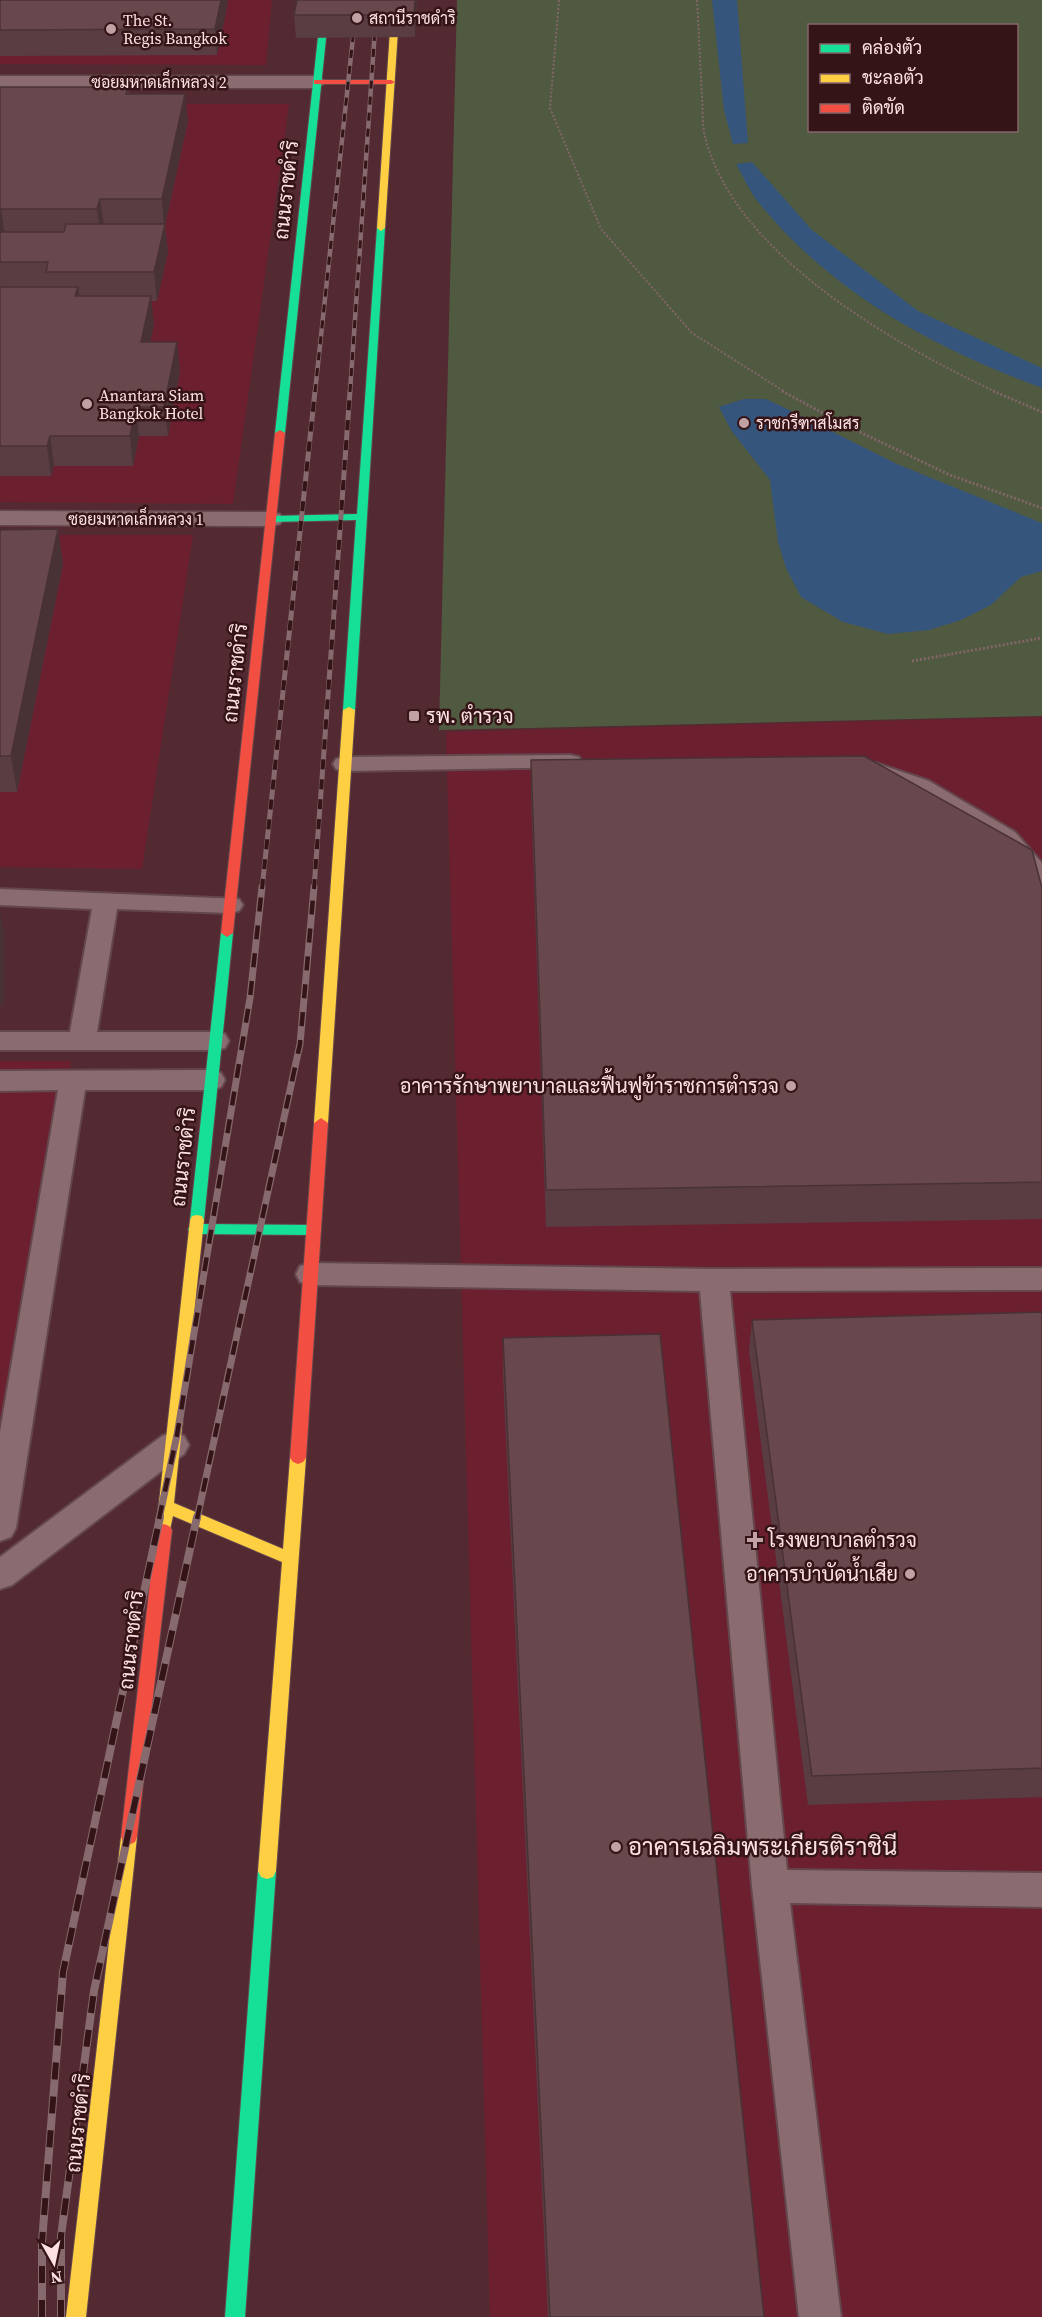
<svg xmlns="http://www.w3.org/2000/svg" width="1042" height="2317" font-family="'Source Serif 4',Sarabun,serif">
  <rect width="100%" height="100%" fill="#532a32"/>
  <path fill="#6c1f2f" d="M 0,0 L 272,0 L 266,65 L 0,64 Z
    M 0,104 L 289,104 L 233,504 L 0,502 Z
    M 0,535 L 193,535 L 142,869 L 0,867 Z
    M 1042,717 L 1042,2317 L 490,2317 L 446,732 Z
    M 0,1061 L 71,1061 L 0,1495 Z"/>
  <path fill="#505a40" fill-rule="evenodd" d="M 457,0 L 1042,0 L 1042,716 L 439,730 ZM 810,26 L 1016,26 L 1016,130 L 810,130 Z"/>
  <path fill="#36557d" d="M 712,0 L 737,0 L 748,143 L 733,144 L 724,110 Z
    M 752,162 L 812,230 L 918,311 L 1042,368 L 1042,388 C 934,348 833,294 759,203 C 750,192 743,176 736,164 Z
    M 744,399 L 766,399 L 781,406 L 897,464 L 1042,523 L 1042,571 L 1021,577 L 991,605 L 961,620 L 929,630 L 888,634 L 843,622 L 801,597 L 786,568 L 778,542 L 770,480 L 731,430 L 719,407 Z"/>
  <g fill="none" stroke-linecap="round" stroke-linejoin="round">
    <defs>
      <path id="lane" d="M 570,755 L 579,757 L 582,762 L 579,767 L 345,771 L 336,769 L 333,764 L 336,759 L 345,757 Z
        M 876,763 L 929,781 L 1015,832 L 1042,863 L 1042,887 C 1021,882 1012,855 996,843 C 957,814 912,792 867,775 L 864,770 L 867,765 Z
        M 0,889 L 239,899 L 243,905 L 239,911 L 230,913 L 117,909 L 97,1032 L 215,1032 L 225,1034 L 229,1041 L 225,1048 L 215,1050 L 0,1050 L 0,1032 L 70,1032 L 92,909 L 0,905 Z
        M 211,1070 L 221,1073 L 225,1080 L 221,1087 L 211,1090 L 85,1090 L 16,1528 L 11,1537 L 0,1541 L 0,1432 L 58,1090 L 0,1091 L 0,1071 Z
        M 311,1263 L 714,1269 L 1042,1268 L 1042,1290 L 730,1291 L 787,1870 L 1042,1873 L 1042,1907 L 790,1903 L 841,2317 L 799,2317 L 752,1886 L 700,1291 L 311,1285 L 300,1282 L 296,1274 L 300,1266 Z
        M 173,1432 L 184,1436 L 189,1445 L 184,1454 L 12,1585 L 0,1589 L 0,1557 L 162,1436 Z"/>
      <path id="street" d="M 0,76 L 317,76 L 327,82 L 317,88 L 0,88 Z
        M 0,511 L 271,512 L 280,514 L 283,519 L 280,524 L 271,526 L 0,525 Z"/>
      <path id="fast" d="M 322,0 L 330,0 L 285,433 L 280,436 L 275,433 Z
        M 381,225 L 385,228 L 355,710 L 349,713 L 343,710 L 356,520 L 271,522 L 266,519 L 271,516 L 357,514 L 377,228 Z
        M 227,929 L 233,933 L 204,1220 L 201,1224 L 314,1225 L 319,1226 L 321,1230 L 319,1234 L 314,1235 L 195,1234 L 190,1233 L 188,1229 L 194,1224 L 190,1220 L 221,933 Z
        M 267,1863 L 273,1865 L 276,1871 L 245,2317 L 225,2317 L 258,1871 L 261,1865 Z"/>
      <path id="slow" d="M 392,0 L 400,0 L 385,228 L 381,231 L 377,228 Z
        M 349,707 L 355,710 L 328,1123 L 321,1128 L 314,1123 L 343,710 Z
        M 197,1215 L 202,1216 L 204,1220 L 174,1503 L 283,1549 L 290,1458 L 293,1454 L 298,1452 L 303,1454 L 306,1458 L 276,1871 L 273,1877 L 267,1879 L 261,1877 L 258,1871 L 282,1562 L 173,1516 L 169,1534 L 164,1536 L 159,1534 L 156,1530 L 190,1220 L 192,1216 Z
        M 129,1829 L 135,1832 L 137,1837 L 86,2317 L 66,2317 L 121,1837 L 123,1832 Z"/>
      <path id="jam" d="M 314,80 L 391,80 L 395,82 L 391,84 L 314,84 Z
        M 280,430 L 285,433 L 233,933 L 227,937 L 221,933 L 275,433 Z
        M 321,1118 L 328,1123 L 306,1458 L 303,1462 L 298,1464 L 293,1462 L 290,1458 L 314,1123 Z
        M 164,1524 L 169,1526 L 172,1530 L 137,1837 L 135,1842 L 129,1845 L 123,1842 L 121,1837 L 156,1530 L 159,1526 Z"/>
    </defs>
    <use href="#lane" stroke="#64474d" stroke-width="4"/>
    <use href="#street" stroke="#64474d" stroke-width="3"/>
    <use href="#fast" stroke="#64474d" stroke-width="2"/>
    <use href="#slow" stroke="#64474d" stroke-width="2"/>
    <use href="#jam" stroke="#64474d" stroke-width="2"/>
    <path stroke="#826569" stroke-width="2" stroke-dasharray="2 2" stroke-linecap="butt" d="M 559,0 L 550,108 L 601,229 L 692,333 L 785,392
      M 697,0 C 699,32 700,64 702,96 C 703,109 702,124 705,137 C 735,255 894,344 996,392"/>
    <path stroke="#826569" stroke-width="3" stroke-dasharray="2 2" stroke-linecap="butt" d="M 782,391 L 843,424 L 950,475 L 1042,508
      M 993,391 L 1042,412
      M 912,661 L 1042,638"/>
    <use href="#lane" fill="#8a6c70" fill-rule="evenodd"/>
    <use href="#street" fill="#8a6c70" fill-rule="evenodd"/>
    <use href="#fast" fill="#16e098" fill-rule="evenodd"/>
    <use href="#slow" fill="#ffcf43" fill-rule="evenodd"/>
    <use href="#jam" fill="#f24e42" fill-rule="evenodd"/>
    <defs>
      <path id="rail-far3" d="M 315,392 L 357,0
        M 350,392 L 377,0"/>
      <path id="rail-far2" d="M 262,889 L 315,391
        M 314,889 L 350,391"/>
      <path id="rail-far1" d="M 159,1519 L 177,1435 L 250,998 L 262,887
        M 197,1519 L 300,1044 L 314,887"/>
      <path id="rail" d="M 42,2317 L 42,2242 L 63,1972 L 160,1517
        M 61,2317 L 61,2236 L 94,1991 L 197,1517"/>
    </defs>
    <use href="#rail-far3" stroke="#866a6e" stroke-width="4.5"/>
    <use href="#rail-far2" stroke="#866a6e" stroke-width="5"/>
    <use href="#rail-far1" stroke="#866a6e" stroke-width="7"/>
    <use href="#rail" stroke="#866a6e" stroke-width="8"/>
    <use href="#rail-far3" stroke="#351418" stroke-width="3" stroke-dasharray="8" stroke-linecap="butt"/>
    <use href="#rail-far2" stroke="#351418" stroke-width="4" stroke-dasharray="10" stroke-linecap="butt"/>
    <use href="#rail-far1" stroke="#351418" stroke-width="4.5" stroke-dasharray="14" stroke-linecap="butt"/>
    <use href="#rail" stroke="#351418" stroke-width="6" stroke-dasharray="17" stroke-linecap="butt"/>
  </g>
  <path fill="#593d42" d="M 0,0 L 228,2 L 217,55 L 0,56 Z
    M 417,0 L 415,37 L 296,38 L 294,15 Z
    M 0,87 L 128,87 L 129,94 L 188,121 L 165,225 L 168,252 L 157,301 L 151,301 L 154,325 L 150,342 L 180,371 L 168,436 L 139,436 L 133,466 L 54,466 L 51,476 L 0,476 Z
    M 58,529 L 63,564 L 17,792 L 0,792 L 0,530 Z
    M 531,760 L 1042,888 L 1042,1219 L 546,1227 L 531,797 Z
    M 1042,1312 L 1042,1797 L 808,1805 L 749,1351 L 752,1320 Z
    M 503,1338 L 764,2317 L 548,2317 L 503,1377 Z"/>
  <path fill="#493236" d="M 221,0 L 227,0 L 228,2 L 217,55 L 215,29 Z
    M 415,0 L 417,0 L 415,37 L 414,15 Z
    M 185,94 L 188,121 L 165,225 L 168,252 L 157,301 L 154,272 L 164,226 L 162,199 Z
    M 100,199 L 104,226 L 101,237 L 97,209 Z
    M 1,209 L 5,237 L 0,254 L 0,212 Z
    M 78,287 L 82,316 L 75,296 Z
    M 151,296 L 154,325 L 144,371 L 141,342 Z
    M 177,342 L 180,371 L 168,436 L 164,407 Z
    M 136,407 L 139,436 L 133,466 L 130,436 Z
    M 50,436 L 54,466 L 51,476 L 47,446 Z
    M 58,529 L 63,564 L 17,792 L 11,756 Z
    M 0,911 L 4,930 L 4,1002 L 0,1007 Z"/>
  <path fill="#68474d" stroke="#493236" stroke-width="1.5" d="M 0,0 L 221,0 L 215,29 L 0,30 Z
    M 297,0 L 415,0 L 414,15 L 294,15 Z
    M 0,87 L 128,87 L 126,94 L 185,94 L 162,199 L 100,199 L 97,209 L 1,209 L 0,212 Z
    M 66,224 L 165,224 L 154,272 L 46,272 L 48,262 L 0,262 L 0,232 L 64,232 Z
    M 0,287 L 78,287 L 75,296 L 151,296 L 141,342 L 177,342 L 164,407 L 136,407 L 130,436 L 50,436 L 47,446 L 0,446 Z
    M 58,529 L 11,756 L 0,756 L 0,530 Z
    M 864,756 L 1032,850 L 1042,888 L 1042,1182 L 546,1190 L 531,760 Z
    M 1042,1312 L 1042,1768 L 812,1776 L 752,1320 Z
    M 660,1334 L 764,2317 L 550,2317 L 503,1338 Z"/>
  <g fill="#c2a1a5" stroke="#351418" stroke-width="2">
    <circle cx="357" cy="18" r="6"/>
    <circle cx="111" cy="29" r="6"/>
    <circle cx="87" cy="404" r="6"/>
    <circle cx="744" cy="423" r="6"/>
    <rect x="408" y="710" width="12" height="12" rx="3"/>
    <circle cx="791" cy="1086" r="6"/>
    <path d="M752 1531h6v6h6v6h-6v6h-6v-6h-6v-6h6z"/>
    <circle cx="910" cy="1574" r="6"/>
    <circle cx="616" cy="1847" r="6"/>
  </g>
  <g text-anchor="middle" stroke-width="5" stroke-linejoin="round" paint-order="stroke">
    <g font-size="16" fill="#fee1e3" stroke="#351418" text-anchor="start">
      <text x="369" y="24">สถานีราชดำริ</text>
      <text x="123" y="26">The St.<tspan x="123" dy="18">Regis Bangkok</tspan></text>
      <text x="99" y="401">Anantara Siam<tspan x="99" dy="18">Bangkok Hotel</tspan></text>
      <text x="756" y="429">ราชกรีฑาสโมสร</text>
    </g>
    <g font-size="16" fill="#fee1e3" stroke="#351418">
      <text x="159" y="88">ซอยมหาดเล็กหลวง 2</text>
      <text x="136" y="525">ซอยมหาดเล็กหลวง 1</text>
    </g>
    <g font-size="20" fill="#fee1e3" stroke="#351418">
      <text transform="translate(286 190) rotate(-84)" y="7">ถนนราชดำริ</text>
      <text transform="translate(235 673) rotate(-84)" y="7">ถนนราชดำริ</text>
      <text transform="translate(183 1157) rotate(-84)" y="7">ถนนราชดำริ</text>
      <text transform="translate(131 1640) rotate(-84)" y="7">ถนนราชดำริ</text>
      <text transform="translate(78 2123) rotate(-84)" y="7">ถนนราชดำริ</text>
    </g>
    <g font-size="20" fill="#fee1e3" stroke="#351418" text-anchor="start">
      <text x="426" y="723">รพ. ตำรวจ</text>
      <text x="779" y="1093" text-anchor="end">อาคารรักษาพยาบาลและฟื้นฟูข้าราชการตำรวจ</text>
      <text x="768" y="1547">โรงพยาบาลตำรวจ</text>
      <text x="898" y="1581" text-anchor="end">อาคารบำบัดน้ำเสีย</text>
    </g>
    <g font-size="24" fill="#fee1e3" stroke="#351418" text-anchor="start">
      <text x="628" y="1855">อาคารเฉลิมพระเกียรติราชินี</text>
    </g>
  </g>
  <rect x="808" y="24" width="210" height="108" fill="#351418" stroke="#856669" stroke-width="1.5"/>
  <rect x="820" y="44" width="30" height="9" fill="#16e098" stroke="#856669" stroke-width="1.5"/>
  <text x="862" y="54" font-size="18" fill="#fee1e3">คล่องตัว</text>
  <rect x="820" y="74" width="30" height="9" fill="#ffcf43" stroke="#856669" stroke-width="1.5"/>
  <text x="862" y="84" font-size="18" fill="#fee1e3">ชะลอตัว</text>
  <rect x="820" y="104" width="30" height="9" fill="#f24e42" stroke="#856669" stroke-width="1.5"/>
  <text x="862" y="114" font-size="18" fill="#fee1e3">ติดขัด</text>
  <g transform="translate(54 2263) rotate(171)" stroke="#351418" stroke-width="4.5" paint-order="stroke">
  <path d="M0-4.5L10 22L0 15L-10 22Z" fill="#fee1e3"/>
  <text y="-9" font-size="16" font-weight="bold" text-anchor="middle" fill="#fee1e3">N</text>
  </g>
</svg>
